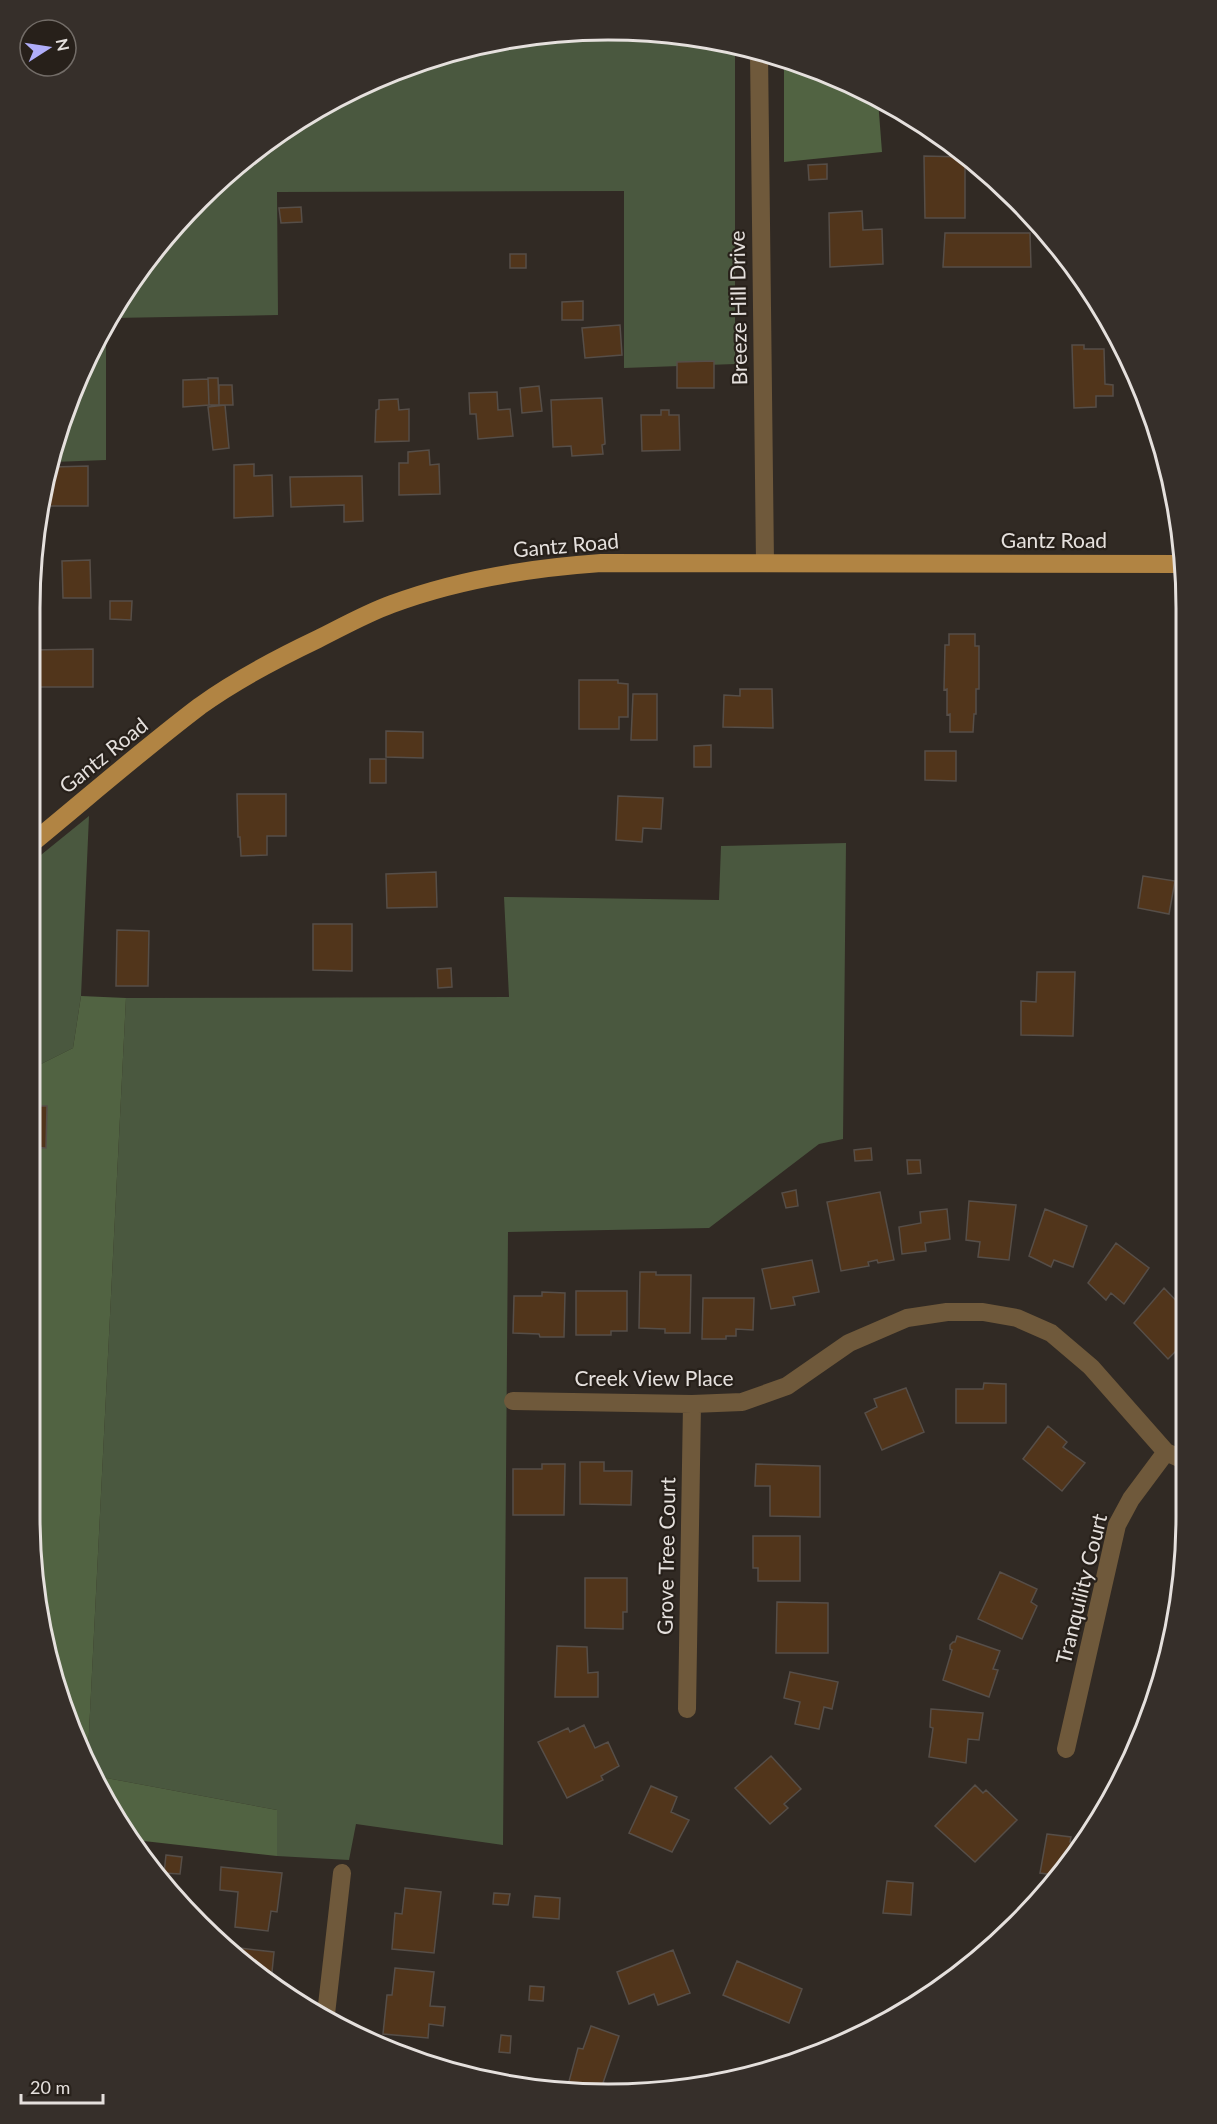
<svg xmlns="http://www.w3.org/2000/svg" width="1217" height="2124" font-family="Lato,sans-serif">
  <rect width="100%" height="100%" fill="#312a24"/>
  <path fill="#4a583f" d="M 608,30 L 721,41 L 735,45 L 735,364 L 624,368 L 624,191 L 277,192 L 278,315 L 112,318 L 127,287 L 199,200 L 287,128 L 387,74 L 495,41 Z
    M 106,331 L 106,460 L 53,462 L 61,422 Z
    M 89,816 L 81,996 L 73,1048 L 31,1069 L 31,863 Z
    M 846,843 L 843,1139 L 819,1144 L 709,1228 L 508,1232 L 503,1845 L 356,1824 L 349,1860 L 277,1856 L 277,1810 L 101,1777 L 88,1752 L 126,998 L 509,997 L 504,897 L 719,900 L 721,846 Z"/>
  <path fill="#516342" d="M 784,60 L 830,74 L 878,100 L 882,152 L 784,162 Z
    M 81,996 L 126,998 L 88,1752 L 61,1701 L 30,1515 L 31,1069 L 73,1048 Z
    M 101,1777 L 277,1810 L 277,1856 L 135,1840 Z"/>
  <path fill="#51351b" stroke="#564e48" stroke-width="1.5" d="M 924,156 L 965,157 L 965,218 L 925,218 Z
    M 827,164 L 827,179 L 809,180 L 808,165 Z
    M 301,207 L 302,222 L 281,223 L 279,208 Z
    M 862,211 L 863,230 L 882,229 L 883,264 L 830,267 L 829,213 Z
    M 945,233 L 1030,233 L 1031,267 L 943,267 Z
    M 510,254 L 526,254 L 526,268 L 510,268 Z
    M 583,301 L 583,320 L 562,320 L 562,302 Z
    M 620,325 L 622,355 L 585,358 L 582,328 Z
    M 1072,345 L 1084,345 L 1084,349 L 1104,349 L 1105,384 L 1113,385 L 1113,396 L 1096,396 L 1096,407 L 1074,408 Z
    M 714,361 L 714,388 L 677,388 L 677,362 Z
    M 208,378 L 218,378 L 219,405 L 209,405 Z
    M 208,379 L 209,405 L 183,407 L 183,380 Z
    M 219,385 L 232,385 L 233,405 L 219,405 Z
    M 539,386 L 542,411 L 522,413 L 520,388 Z
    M 497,392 L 498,410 L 510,409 L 513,436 L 478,439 L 476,414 L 470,414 L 469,393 Z
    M 602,398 L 605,442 L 605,444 L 602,445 L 603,454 L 572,456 L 571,446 L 553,447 L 551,400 Z
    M 398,399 L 399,410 L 409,409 L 409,441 L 375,442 L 376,410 L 379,409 L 379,400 Z
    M 225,405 L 229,448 L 213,450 L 208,407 Z
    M 661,410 L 669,410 L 669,415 L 679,415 L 680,450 L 642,451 L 641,415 L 661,415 Z
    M 429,450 L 430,465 L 439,464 L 440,494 L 399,495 L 399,463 L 408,463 L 408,452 Z
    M 254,464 L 254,476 L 272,475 L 273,516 L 234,518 L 234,465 Z
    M 88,466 L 88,506 L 44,506 L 52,467 Z
    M 362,476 L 363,521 L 344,522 L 344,505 L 291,507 L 290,477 Z
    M 90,560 L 91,598 L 63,598 L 62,561 Z
    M 110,601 L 132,601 L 131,620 L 110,619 Z
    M 949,634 L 975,634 L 975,646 L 979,646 L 979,689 L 976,689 L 976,714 L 974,714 L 973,732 L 950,732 L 950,714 L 947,715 L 947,689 L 944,690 L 945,645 L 949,645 Z
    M 93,649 L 93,687 L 31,687 L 31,650 Z
    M 579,680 L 618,680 L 618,683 L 628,684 L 628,717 L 619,717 L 619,729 L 579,729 Z
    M 740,689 L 772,689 L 773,728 L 723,727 L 724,695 L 740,696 Z
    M 633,694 L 657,694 L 657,740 L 631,740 Z
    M 386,731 L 423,732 L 423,758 L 386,757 Z
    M 711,745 L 711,767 L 694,767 L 694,746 Z
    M 925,751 L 956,751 L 956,781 L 925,780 Z
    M 370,759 L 386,759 L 386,783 L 370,783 Z
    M 237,794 L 286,794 L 286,836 L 267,836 L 267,855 L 241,856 L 240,837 L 238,837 Z
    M 618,796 L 663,798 L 661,829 L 643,828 L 642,842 L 616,840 Z
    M 436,872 L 437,907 L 387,908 L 386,874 Z
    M 1143,876 L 1175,881 L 1169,914 L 1138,908 Z
    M 313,924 L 352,924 L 352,971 L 313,970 Z
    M 117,930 L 149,931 L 148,986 L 116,986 Z
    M 451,968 L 452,987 L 438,988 L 437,969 Z
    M 1037,972 L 1075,972 L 1073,1036 L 1021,1035 L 1021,1001 L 1036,1002 Z
    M 31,1098 L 33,1098 L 32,1106 L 47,1106 L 46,1148 L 30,1147 Z
    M 871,1148 L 872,1160 L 855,1161 L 854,1150 Z
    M 907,1160 L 920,1160 L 921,1173 L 908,1174 Z
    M 796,1190 L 798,1206 L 786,1208 L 782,1193 Z
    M 880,1192 L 894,1260 L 878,1263 L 877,1260 L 868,1262 L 869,1266 L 841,1271 L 827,1202 Z
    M 969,1201 L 1016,1205 L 1009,1260 L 978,1257 L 980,1242 L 966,1240 Z
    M 947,1209 L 950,1239 L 925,1243 L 926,1251 L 902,1254 L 899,1227 L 921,1223 L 920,1212 Z
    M 1045,1209 L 1087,1226 L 1073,1267 L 1054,1260 L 1051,1267 L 1029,1256 Z
    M 1116,1243 L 1149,1268 L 1124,1304 L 1111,1293 L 1106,1300 L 1088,1283 Z
    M 812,1260 L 819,1292 L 793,1297 L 795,1305 L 771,1309 L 762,1269 Z
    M 640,1272 L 656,1272 L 656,1275 L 691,1275 L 690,1333 L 665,1333 L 665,1329 L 639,1328 Z
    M 1164,1288 L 1186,1311 L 1186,1341 L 1168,1359 L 1134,1323 Z
    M 576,1291 L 627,1291 L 627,1331 L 611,1331 L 611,1335 L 576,1335 Z
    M 542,1292 L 565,1293 L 564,1337 L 540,1337 L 539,1334 L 513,1333 L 514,1296 L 542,1296 Z
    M 703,1298 L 754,1298 L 753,1330 L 736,1329 L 736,1336 L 726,1336 L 726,1339 L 702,1339 Z
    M 984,1383 L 1006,1384 L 1006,1423 L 956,1423 L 956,1389 L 983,1389 Z
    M 906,1388 L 924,1432 L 882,1450 L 865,1413 L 877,1407 L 874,1399 Z
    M 1048,1426 L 1067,1442 L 1063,1447 L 1085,1463 L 1062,1491 L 1023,1459 Z
    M 580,1462 L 604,1462 L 604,1471 L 632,1471 L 631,1505 L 580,1504 Z
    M 542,1464 L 565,1464 L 564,1515 L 513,1515 L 513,1469 L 542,1469 Z
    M 756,1464 L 820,1466 L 820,1517 L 770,1516 L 770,1486 L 755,1486 Z
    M 753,1536 L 800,1536 L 800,1581 L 758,1581 L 758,1568 L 753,1568 Z
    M 1000,1572 L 1037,1589 L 1031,1602 L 1037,1606 L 1022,1639 L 978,1619 Z
    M 585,1578 L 627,1578 L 627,1612 L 623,1612 L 623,1629 L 585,1628 Z
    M 777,1602 L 828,1603 L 828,1653 L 776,1653 Z
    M 957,1636 L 1000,1651 L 993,1669 L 998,1670 L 989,1697 L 943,1680 L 952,1650 L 950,1649 L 950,1645 L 953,1642 L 955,1642 Z
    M 557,1646 L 587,1647 L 588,1673 L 598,1672 L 598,1697 L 555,1697 Z
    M 790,1672 L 838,1682 L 832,1709 L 824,1707 L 819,1729 L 795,1724 L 800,1702 L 784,1698 Z
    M 931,1709 L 983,1713 L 979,1740 L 968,1739 L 966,1763 L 929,1757 L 933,1728 L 930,1727 Z
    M 584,1725 L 595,1748 L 608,1742 L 619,1766 L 601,1776 L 603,1780 L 567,1798 L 538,1742 L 568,1728 L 570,1732 Z
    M 771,1756 L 801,1789 L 784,1804 L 788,1808 L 770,1824 L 735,1788 Z
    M 975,1785 L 983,1793 L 986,1790 L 1017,1820 L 975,1862 L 935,1826 Z
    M 651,1786 L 677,1797 L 671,1812 L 689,1820 L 672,1852 L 629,1833 Z
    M 1047,1834 L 1071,1837 L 1070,1842 L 1083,1844 L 1054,1875 L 1040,1873 Z
    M 166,1855 L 182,1857 L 180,1874 L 164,1873 Z
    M 221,1867 L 282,1873 L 277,1912 L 271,1911 L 268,1931 L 235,1927 L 238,1892 L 220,1890 Z
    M 887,1881 L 913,1883 L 911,1915 L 883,1913 Z
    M 405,1888 L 441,1892 L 434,1953 L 392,1949 L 395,1913 L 402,1914 Z
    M 494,1893 L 510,1894 L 508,1905 L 493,1904 Z
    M 535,1896 L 560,1898 L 559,1919 L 533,1917 Z
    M 240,1948 L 274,1952 L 271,1982 L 239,1952 Z
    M 673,1950 L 690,1993 L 658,2005 L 654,1994 L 629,2004 L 617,1972 Z
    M 737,1961 L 802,1989 L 789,2023 L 723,1995 Z
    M 395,1968 L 434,1972 L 430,2006 L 445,2007 L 443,2026 L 429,2024 L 428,2038 L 383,2034 L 387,1995 L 392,1995 Z
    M 530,1986 L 544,1987 L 543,2001 L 529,2000 Z
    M 591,2026 L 619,2036 L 603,2083 L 606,2084 L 604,2089 L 568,2085 L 578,2048 L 583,2049 Z
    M 501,2035 L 511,2036 L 510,2053 L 499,2052 Z"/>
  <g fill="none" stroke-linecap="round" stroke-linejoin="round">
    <path stroke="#6f593b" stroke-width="18" d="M 759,52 L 765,563
      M 513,1401 L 692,1404 L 742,1402 L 787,1386 L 849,1343 L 907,1318 L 947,1312 L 983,1312 L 1017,1318 L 1051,1333 L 1091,1367 L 1166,1452 L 1186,1461
      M 687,1709 L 692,1404
      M 1066,1749 L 1117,1525 L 1131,1499 L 1166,1452
      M 326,2014 L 342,1873"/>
    <path stroke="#b18443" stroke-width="18" d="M 31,844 C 87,798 142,750 200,706 C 236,680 278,658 318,639 C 342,627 367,613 392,604 C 459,579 530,568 601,563 L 1184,564"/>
  </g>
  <g text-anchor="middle" stroke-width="4.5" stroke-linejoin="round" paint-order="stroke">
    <g font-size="21" fill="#e5e0dd" stroke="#27201a">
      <text transform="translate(739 308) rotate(-91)" y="7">Breeze Hill Drive</text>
      <text x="1054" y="548">Gantz Road</text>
      <text transform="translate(566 546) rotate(-5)" y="7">Gantz Road</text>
      <text transform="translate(104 756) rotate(-39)" y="7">Gantz Road</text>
      <text x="654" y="1386">Creek View Place</text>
      <text transform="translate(667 1556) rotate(-89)" y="7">Grove Tree Court</text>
      <text transform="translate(1082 1589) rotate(-76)" y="7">Tranquility Court</text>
    </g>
  </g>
  <path d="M0 0H1217V2124H0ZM608 40H608A568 568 0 0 1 1176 608V1516A568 568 0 0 1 608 2084H608A568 568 0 0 1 40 1516V608A568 568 0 0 1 608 40Z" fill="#362f2a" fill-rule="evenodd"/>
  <path fill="none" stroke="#e5e0dd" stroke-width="3" d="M608 40H608A568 568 0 0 1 1176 608V1516A568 568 0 0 1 608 2084H608A568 568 0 0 1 40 1516V608A568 568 0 0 1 608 40Z"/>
  <g transform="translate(48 48) rotate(78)"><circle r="28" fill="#27201a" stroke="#736d68" stroke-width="1.5"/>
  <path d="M0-4.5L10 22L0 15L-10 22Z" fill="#b0aefa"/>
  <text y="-9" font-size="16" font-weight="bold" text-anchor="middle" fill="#e5e0dd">N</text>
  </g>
  <path d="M21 2094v9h82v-9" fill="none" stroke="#e5e0dd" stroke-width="3"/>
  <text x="30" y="2094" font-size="18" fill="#e5e0dd" stroke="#27201a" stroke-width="4.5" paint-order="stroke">20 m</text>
</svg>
